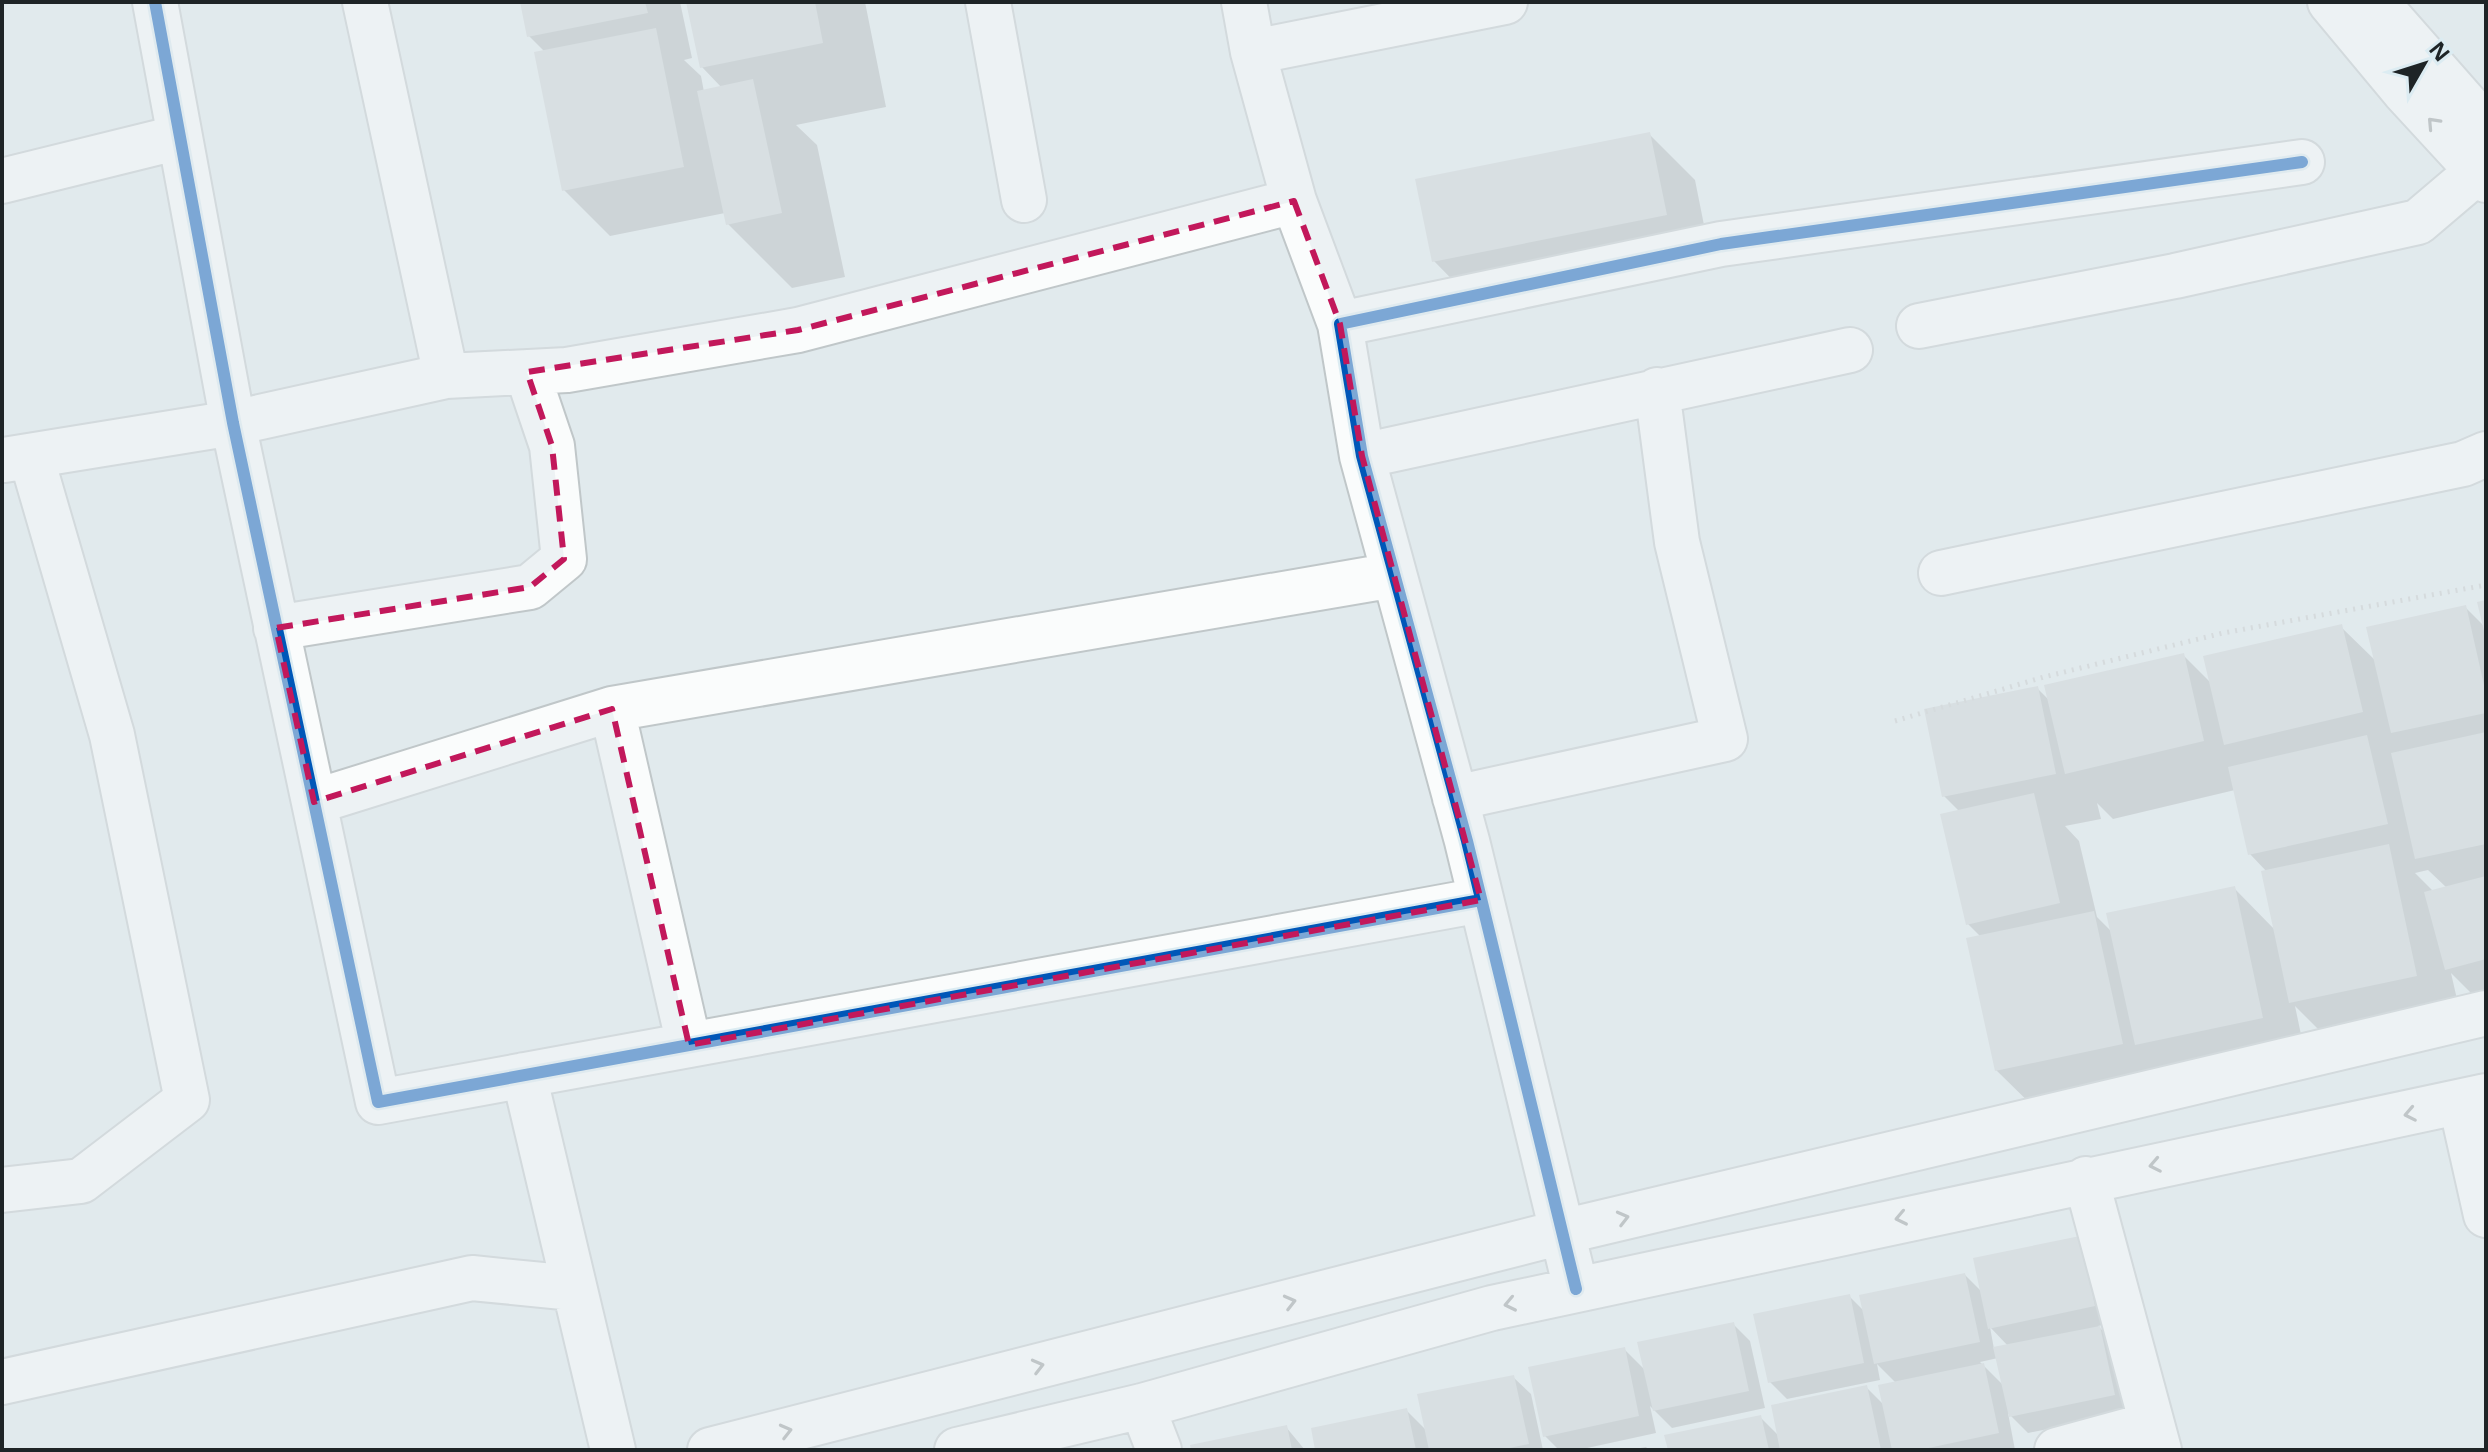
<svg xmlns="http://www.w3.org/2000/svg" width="2488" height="1452" font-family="'Open Sans',sans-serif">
  <rect width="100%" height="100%" fill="#e1eaed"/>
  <path fill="#0003" fill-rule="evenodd" d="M 522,2 L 680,2 L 692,58 L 684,60 L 701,76 L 704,92 L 722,88 L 702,67 L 688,2 L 865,2 L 886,107 L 796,125 L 817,145 L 845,277 L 792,288 L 728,224 L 725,213 L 610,236 L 564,190 L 545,52 L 529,36 Z
    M 1649,134 L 1695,180 L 1711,260 L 1479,307 L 1434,261 Z
    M 2486,602 L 2486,1008 L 2451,973 L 2462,1021 L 2337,1048 L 2295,1006 L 2307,1063 L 2042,1115 L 1996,1070 L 1981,937 L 1968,924 L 1960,812 L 1944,796 L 2037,688 L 2050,701 L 2183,655 L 2212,684 L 2341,627 L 2377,662 L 2465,607 L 2485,627 ZM 2235,790 L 2250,854 L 2267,872 L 2275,930 L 2234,888 L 2112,932 L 2097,917 L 2079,841 L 2065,826 L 2101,819 L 2097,803 L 2113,819 ZM 2428,870 L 2447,888 L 2434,892 L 2415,873 Z
    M 2079,1239 L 2111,1323 L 2098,1326 L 2117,1345 L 2131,1412 L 2028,1433 L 2008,1413 L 2015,1450 L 1670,1450 L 1760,1417 L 1780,1437 L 1867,1388 L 1884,1405 L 1896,1383 L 1877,1364 L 1880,1380 L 1787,1399 L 1770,1382 L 1849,1296 L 1865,1312 L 1965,1275 L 1983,1293 ZM 1990,1327 L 2008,1346 L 1994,1349 ZM 1998,1358 L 2004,1386 L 1980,1362 Z
    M 1733,1324 L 1750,1341 L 1765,1408 L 1672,1428 L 1650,1406 L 1656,1433 L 1578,1450 L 1559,1450 L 1545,1436 L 1624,1349 L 1646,1371 Z
    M 1513,1377 L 1531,1394 L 1543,1450 L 1317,1450 L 1406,1410 L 1427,1431 Z
    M 1286,1427 L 1305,1450 L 1193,1450 Z
    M 1646,1447 L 1649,1450 L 1629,1450 Z"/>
  <path fill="#ccd3d5" d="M 520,2 L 645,2 L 648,13 L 527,37 Z
    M 686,2 L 815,2 L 823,43 L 700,68 Z
    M 656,28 L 684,167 L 562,191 L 534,52 Z
    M 753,79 L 782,213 L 726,225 L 697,91 Z
    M 1650,132 L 1667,215 L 1432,262 L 1415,179 Z
    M 2486,600 L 2486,635 L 2485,635 L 2477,602 Z
    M 2466,605 L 2486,694 L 2486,713 L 2391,733 L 2366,627 Z
    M 2342,624 L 2363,712 L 2224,745 L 2203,656 Z
    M 2184,653 L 2204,741 L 2065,774 L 2044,685 Z
    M 2038,686 L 2056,774 L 1942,797 L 1924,709 Z
    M 2486,732 L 2486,844 L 2415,859 L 2391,753 Z
    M 2367,735 L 2388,824 L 2248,855 L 2228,767 Z
    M 2034,793 L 2060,903 L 1966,925 L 1940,814 Z
    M 2389,844 L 2417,976 L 2289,1003 L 2261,871 Z
    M 2486,876 L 2486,959 L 2445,970 L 2424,892 Z
    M 2235,886 L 2263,1018 L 2135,1045 L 2106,913 Z
    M 2094,911 L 2123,1044 L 1995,1071 L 1966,938 Z
    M 2080,1236 L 2095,1306 L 1988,1329 L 1973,1258 Z
    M 1965,1273 L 1980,1342 L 1874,1364 L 1859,1295 Z
    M 1850,1294 L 1864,1363 L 1768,1383 L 1753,1314 Z
    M 1734,1322 L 1749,1391 L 1653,1411 L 1637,1342 Z
    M 2100,1326 L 2115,1395 L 2009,1417 L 1993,1347 Z
    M 1625,1347 L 1639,1416 L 1543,1437 L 1528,1367 Z
    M 1984,1363 L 1999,1433 L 1919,1450 L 1892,1450 L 1878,1385 Z
    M 1514,1375 L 1529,1444 L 1500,1450 L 1429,1450 L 1417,1394 Z
    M 1867,1385 L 1881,1450 L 1780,1450 L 1771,1405 Z
    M 1407,1408 L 1416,1450 L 1315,1450 L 1311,1428 Z
    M 1761,1415 L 1769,1450 L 1668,1450 L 1664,1435 Z
    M 1287,1425 L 1292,1450 L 1191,1450 L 1190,1445 Z"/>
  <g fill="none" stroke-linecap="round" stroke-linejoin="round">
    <defs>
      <path id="minor" d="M 155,2 L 233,423 L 378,1102 L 1481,900
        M 365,2 L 446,376 L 567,370 L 798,330 L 1294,201 L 1340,324
        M 988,2 L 1024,200
        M 1244,2 L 1253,52 L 1294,201
        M 2330,2 L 2404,91 L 2486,180
        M 2376,2 L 2486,127
        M 1253,52 L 1505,2
        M 2,181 L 180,137
        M 1919,326 L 2175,276 L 2418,222 L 2478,171
        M 1362,456 L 1850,350
        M 4,460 L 233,423 L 446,376
        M 1941,573 L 2463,464 L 2486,454
        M 276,628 L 530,587 L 564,559 L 552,446 L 527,372
        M 1455,798 L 1725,739 L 1677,542 L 1657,390
        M 314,802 L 612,709
        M 689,1045 L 612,709 L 1394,575
        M 524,1075 L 613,1450
        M 2461,1104 L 2486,1215
        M 2086,1179 L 2159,1450
        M 2,1190 L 81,1181 L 187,1100 L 112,735 L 31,456
        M 1576,1289 L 1467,841 L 1362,456 L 1340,324 L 1721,244 L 2302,162
        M 2,1382 L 472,1278 L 573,1288
        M 1142,1406 L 1159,1450
        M 710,1450 L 1562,1232 L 2486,1013
        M 957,1450 L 1142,1406 L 1492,1308 L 2486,1096
        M 2057,1450 L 2152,1424"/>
    </defs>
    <use href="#minor" stroke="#c0c7c9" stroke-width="48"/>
    <path stroke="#c6c9ca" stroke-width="5" stroke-dasharray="2 6" stroke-linecap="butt" d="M 1895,721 L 2044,677 L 2223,633 L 2486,585"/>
    <use href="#minor" stroke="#fafcfc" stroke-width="44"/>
    <defs>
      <path id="cycleway" d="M 155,2 L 233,423 L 378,1102 L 1481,900
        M 1576,1289 L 1467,841 L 1362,456 L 1340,324 L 1721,244 L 2302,162"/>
    </defs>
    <use href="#cycleway" stroke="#dcecf2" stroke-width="17"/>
    <use href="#cycleway" stroke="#0057b8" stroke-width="12"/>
  </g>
  <defs><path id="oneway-chevron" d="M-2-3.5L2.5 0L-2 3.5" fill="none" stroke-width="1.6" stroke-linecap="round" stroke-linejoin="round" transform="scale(2)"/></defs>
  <g stroke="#979b9c">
    <use href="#oneway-chevron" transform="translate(2433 123) rotate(-133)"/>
    <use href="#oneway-chevron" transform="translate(2410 1114) rotate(169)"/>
    <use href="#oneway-chevron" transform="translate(2155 1165) rotate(169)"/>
    <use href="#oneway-chevron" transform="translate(1623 1218) rotate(-14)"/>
    <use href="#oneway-chevron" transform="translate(1901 1218) rotate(168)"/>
    <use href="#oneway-chevron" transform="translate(1290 1302) rotate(-14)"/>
    <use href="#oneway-chevron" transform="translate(1510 1304) rotate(168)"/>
    <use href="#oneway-chevron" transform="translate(1038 1366) rotate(-14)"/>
    <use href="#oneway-chevron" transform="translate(786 1431) rotate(-14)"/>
  </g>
  <path d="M0 0H2488V1452H0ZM 1294,201 L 1340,324 L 1362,456 L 1481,900 L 689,1045 L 612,709 L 314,802 L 276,628 L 530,587 L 564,559 L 552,446 L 527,372 L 798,330 Z" fill="#e1eaed" fill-opacity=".55" fill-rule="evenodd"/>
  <path fill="none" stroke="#c2185b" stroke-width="6" stroke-dasharray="16 10" stroke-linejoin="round" d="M 1294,201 L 1340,324 L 1362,456 L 1481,900 L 689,1045 L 612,709 L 314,802 L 276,628 L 530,587 L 564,559 L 552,446 L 527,372 L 798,330 Z"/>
  <rect width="2488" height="1452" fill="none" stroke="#1e2426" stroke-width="8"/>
  <g transform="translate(2424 64) rotate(51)" stroke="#dcecf2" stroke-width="6" paint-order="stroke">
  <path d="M0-6L14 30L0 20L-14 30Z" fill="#1e2426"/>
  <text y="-12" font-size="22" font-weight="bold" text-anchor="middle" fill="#1e2426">N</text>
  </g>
</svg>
